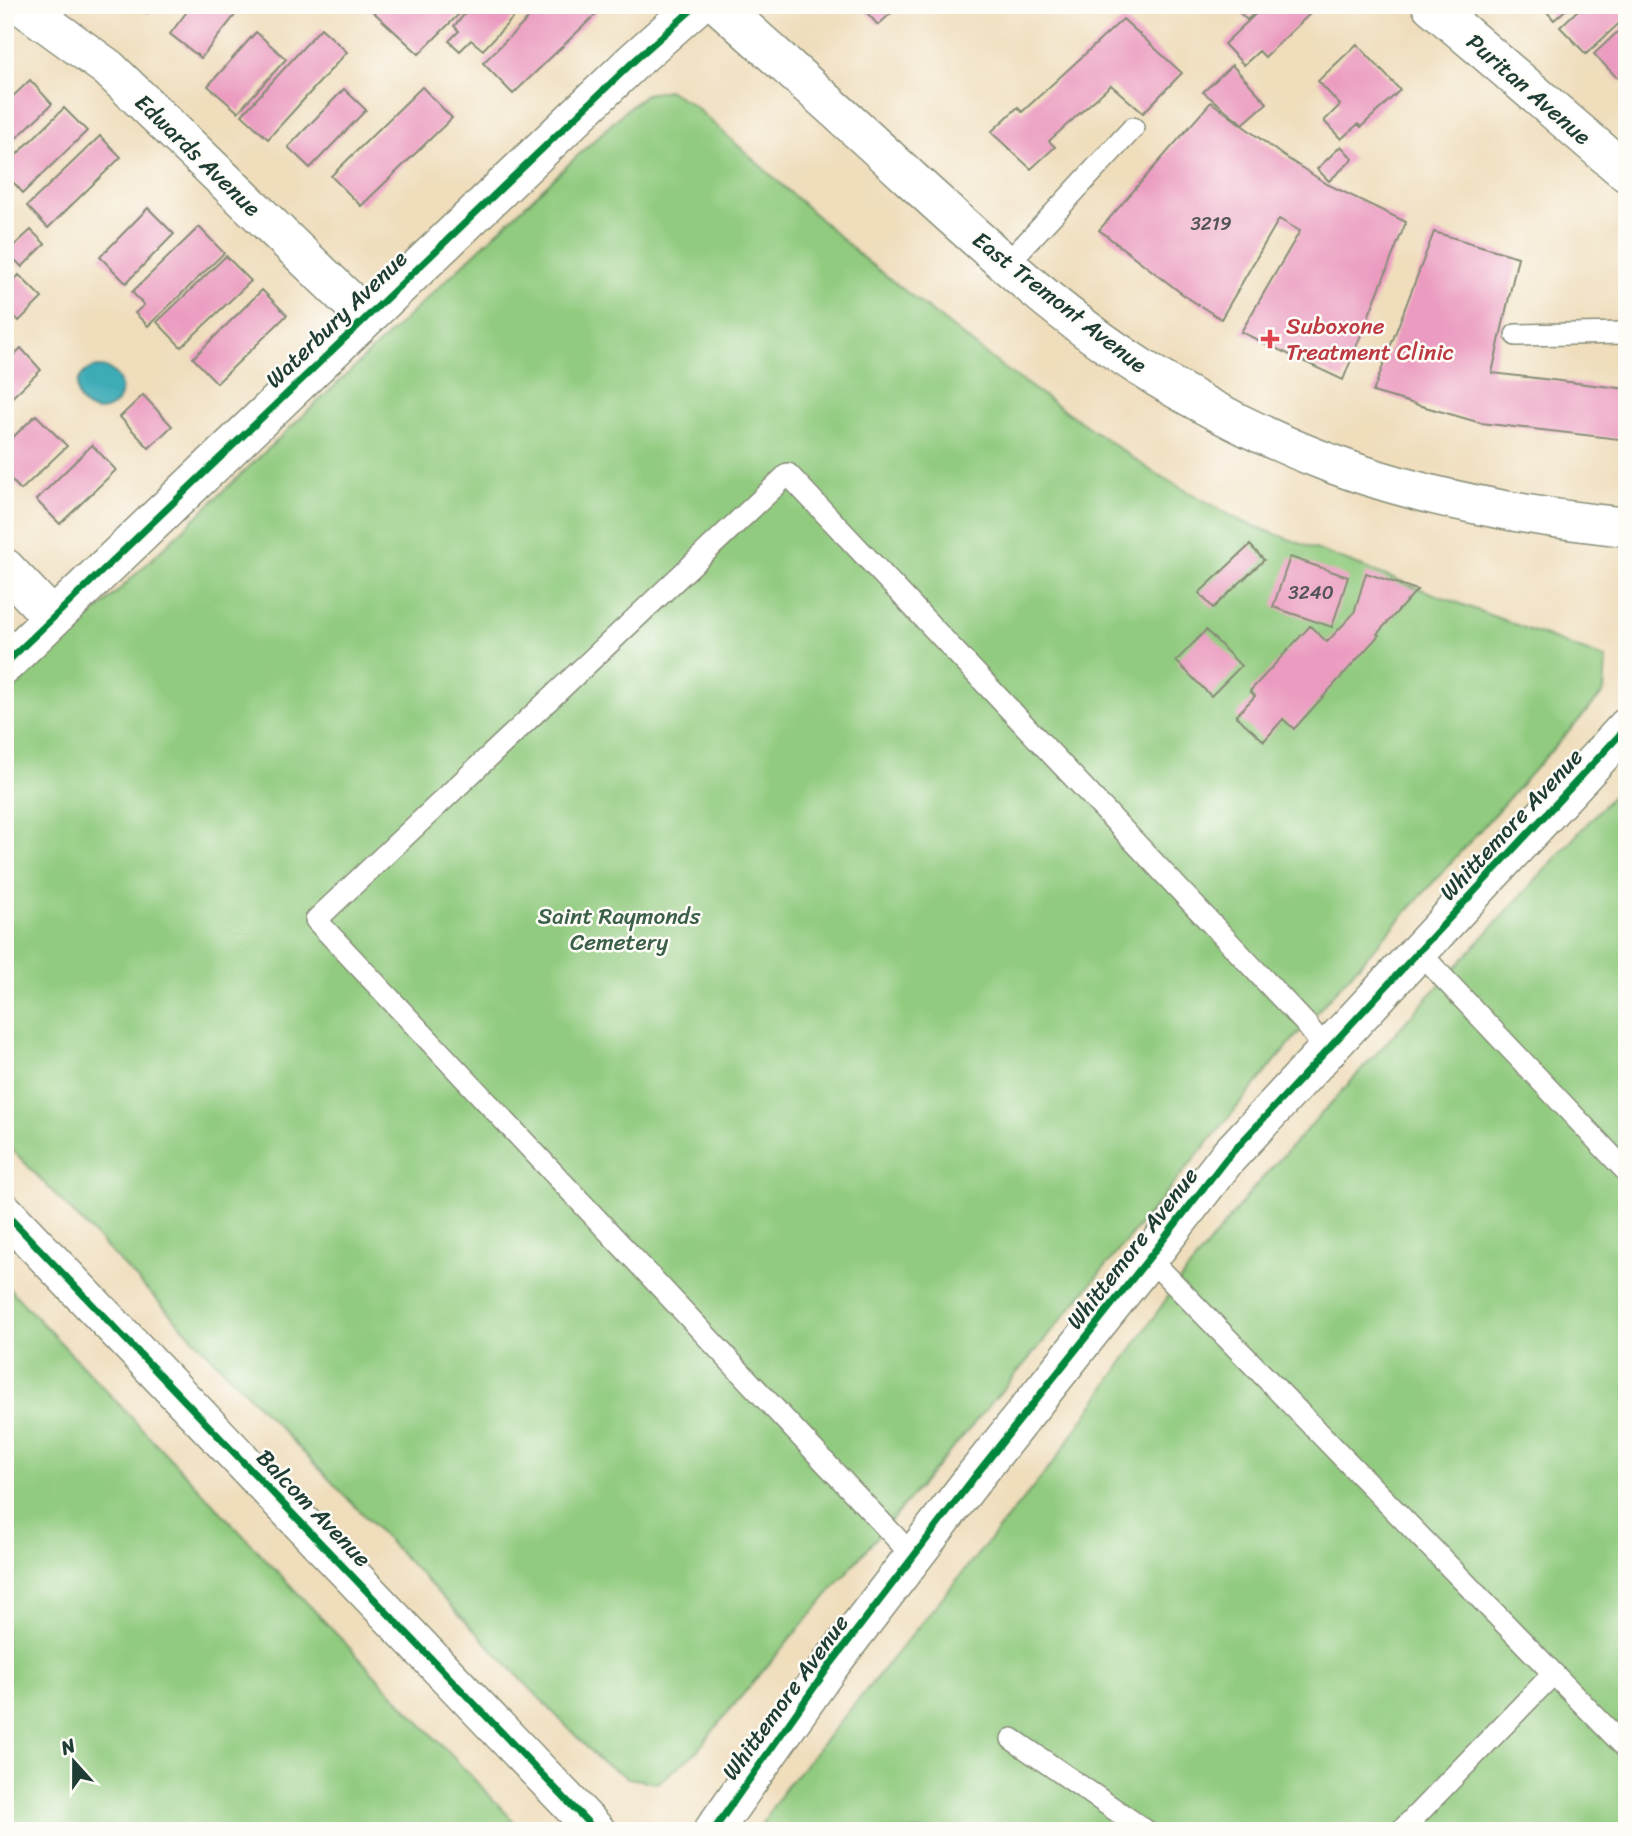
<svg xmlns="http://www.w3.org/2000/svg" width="1632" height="1836" font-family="Sriracha,sans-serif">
  <rect width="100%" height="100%" fill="#fdfcf7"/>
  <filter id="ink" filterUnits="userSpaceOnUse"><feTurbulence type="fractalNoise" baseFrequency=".0143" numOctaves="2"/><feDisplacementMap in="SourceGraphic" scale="14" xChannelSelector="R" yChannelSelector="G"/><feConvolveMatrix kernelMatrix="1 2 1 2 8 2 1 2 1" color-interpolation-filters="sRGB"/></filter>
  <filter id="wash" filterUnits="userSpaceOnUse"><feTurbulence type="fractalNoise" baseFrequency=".00686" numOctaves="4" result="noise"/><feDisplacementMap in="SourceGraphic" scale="28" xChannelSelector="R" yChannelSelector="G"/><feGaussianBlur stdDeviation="1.57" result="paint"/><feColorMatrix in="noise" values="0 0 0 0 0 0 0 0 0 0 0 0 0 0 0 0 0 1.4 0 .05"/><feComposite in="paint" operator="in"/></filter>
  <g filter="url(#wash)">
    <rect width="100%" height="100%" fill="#efddbb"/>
    <path fill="#91cb7f" stroke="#58845a" stroke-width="2" d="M 668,90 L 693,105 L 863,258 L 1005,369 L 1153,472 L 1241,521 L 1606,659 L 1604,692 L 1306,1024 L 1032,1355 L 728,1712 L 696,1752 L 658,1783 L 628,1778 L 598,1759 L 5,1142 L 5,698 L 626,110 L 646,94 Z
      M 1627,780 L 1627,1831 L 757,1831 L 783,1791 L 1053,1463 L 1176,1285 L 1257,1184 Z
      M 5,1284 L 523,1831 L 5,1831 Z"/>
    <path fill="#3cacb7" stroke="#2e7476" stroke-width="2" d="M77 389a22 22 0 1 1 44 0a22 22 0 1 1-44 0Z"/>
    <g id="blocks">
      <path fill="#eb9bc0" d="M 137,5 L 153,5 L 147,13 Z
        M 192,5 L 243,5 L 201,58 L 170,34 Z
        M 369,5 L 468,5 L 419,54 L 368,7 Z
        M 473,5 L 540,5 L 532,14 L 524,6 L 483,50 L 471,40 L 460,51 L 449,41 L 459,31 L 454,26 Z
        M 542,5 L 587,5 L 597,13 L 513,94 L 483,63 Z
        M 860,5 L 900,5 L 878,25 Z
        M 1232,5 L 1263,5 L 1247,20 Z
        M 1265,5 L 1319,5 L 1265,57 L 1259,51 L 1244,65 L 1224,44 Z
        M 1541,5 L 1571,5 L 1554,20 Z
        M 1583,5 L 1627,5 L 1627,16 L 1586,54 L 1560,27 Z
        M 1123,19 L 1182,73 L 1143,113 L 1111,85 L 1049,141 L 1055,147 L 1031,169 L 991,132 L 1018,107 L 1022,112 Z
        M 1627,23 L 1627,75 L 1620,81 L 1594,54 Z
        M 321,28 L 347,52 L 268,139 L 242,115 Z
        M 256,32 L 286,59 L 238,112 L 208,86 Z
        M 1357,44 L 1400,90 L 1361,127 L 1358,124 L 1341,139 L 1324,121 L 1340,105 L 1318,81 Z
        M 1232,65 L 1267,103 L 1243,124 L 1203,92 Z
        M 30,80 L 52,104 L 5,149 L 5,104 Z
        M 422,87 L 452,118 L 361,206 L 331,176 Z
        M 344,89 L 366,110 L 310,168 L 288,147 Z
        M 1211,102 L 1282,155 L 1327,184 L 1406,222 L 1343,380 L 1241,332 L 1300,231 L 1279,219 L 1221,319 L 1185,296 L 1099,230 Z
        M 64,108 L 87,131 L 23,193 L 14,183 L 5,192 L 5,166 Z
        M 100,136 L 121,157 L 48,228 L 27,206 Z
        M 1341,146 L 1353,159 L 1329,181 L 1317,169 Z
        M 148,208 L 174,234 L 126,283 L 100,257 Z
        M 199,227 L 224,253 L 148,326 L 135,313 L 144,305 L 132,292 Z
        M 31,230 L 45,244 L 22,267 L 7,252 Z
        M 1434,232 L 1518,257 L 1492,373 L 1627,389 L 1627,440 L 1481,423 L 1373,392 Z
        M 226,256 L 251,281 L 181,347 L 157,322 Z
        M 19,275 L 42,298 L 19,321 L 5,307 L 5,289 Z
        M 262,290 L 287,315 L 217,383 L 193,358 Z
        M 21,348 L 41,370 L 5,404 L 5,363 Z
        M 143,395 L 172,426 L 149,448 L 120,417 Z
        M 36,415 L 67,446 L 21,490 L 5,473 L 5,445 Z
        M 92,445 L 116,470 L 60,524 L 36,500 Z
        M 1250,545 L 1264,560 L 1213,608 L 1199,593 Z
        M 1290,557 L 1348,577 L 1332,627 L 1273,607 Z
        M 1366,573 L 1417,590 L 1377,634 L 1379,635 L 1294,729 L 1283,719 L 1264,741 L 1236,716 L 1255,696 L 1250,691 L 1310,626 L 1327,642 L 1354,613 Z
        M 1206,630 L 1241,666 L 1211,696 L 1176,661 Z"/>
    </g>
  </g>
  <g filter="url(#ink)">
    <use href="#blocks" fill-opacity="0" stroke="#878d78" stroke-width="2"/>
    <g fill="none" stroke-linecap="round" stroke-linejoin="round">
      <defs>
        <path id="lane" d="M 1006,265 L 1133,128
          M 1516,335 L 1627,333
          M 1419,952 L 1627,1172
          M 1149,1258 L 1627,1749
          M 913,1556 L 316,920 L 788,474 L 1306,1024 L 1326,1050
          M 1012,1739 L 1146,1831
          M 1401,1831 L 1553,1674"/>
        <path id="street" d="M 21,5 L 108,68 L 366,317
          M 1431,5 L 1627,173
          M 5,568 L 53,618
          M 5,664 L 634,61 L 697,5
          M 5,1213 L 596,1831
          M 713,1831 L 830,1665 L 976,1475 L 1149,1258 L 1226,1159 L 1627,727"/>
        <path id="secondary" d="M 719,5 C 783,63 848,120 911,179 C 984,245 1057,314 1140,367 C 1200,405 1265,439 1332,464 C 1426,499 1527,517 1627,527"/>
      </defs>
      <use href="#lane" stroke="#878d78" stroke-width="24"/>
      <use href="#street" stroke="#878d78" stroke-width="41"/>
      <use href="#secondary" stroke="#878d78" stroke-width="41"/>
      <use href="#lane" stroke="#fff" stroke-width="21"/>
      <use href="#street" stroke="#fff" stroke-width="38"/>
      <use href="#secondary" stroke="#fff" stroke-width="38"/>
      <defs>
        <path id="cycleway" d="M 5,664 L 634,61 L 697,5
          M 5,1213 L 596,1831
          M 713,1831 L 830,1665 L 976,1475 L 1149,1258 L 1226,1159 L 1627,727"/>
      </defs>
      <use href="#cycleway" stroke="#fdfcf7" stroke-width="11"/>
      <use href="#cycleway" stroke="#00873e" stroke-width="7"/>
    </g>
  </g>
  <path fill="#e0444e" stroke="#fdfcf7" stroke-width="2.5" d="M1266.5 328.5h7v7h7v7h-7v7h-7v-7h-7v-7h7z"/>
  <g text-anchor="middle" stroke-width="5" stroke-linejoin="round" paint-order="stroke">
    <g font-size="19" fill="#525457">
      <text x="1211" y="230">3219</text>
      <text x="1311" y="599">3240</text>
    </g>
    <g font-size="23" fill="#1f3d34" stroke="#fdfcf7">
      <text transform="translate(1529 89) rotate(41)" y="8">Puritan Avenue</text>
      <text transform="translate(198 155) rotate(44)" y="8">Edwards Avenue</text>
      <text transform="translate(1060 302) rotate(38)" y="8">East Tremont Avenue</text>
      <text transform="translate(336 319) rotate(-44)" y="8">Waterbury Avenue</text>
      <text transform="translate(1511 824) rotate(-47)" y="8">Whittemore Avenue</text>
      <text transform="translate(1132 1248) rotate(-52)" y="8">Whittemore Avenue</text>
      <text transform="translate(314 1508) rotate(46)" y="8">Balcom Avenue</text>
      <text transform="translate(785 1697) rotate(-54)" y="8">Whittemore Avenue</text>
    </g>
    <g font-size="23" fill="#be3a42" stroke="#fdfcf7" text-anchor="start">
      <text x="1286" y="334">Suboxone<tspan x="1286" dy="26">Treatment Clinic</tspan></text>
    </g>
    <g font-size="23" fill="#3c6047" stroke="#fdfcf7">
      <text x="619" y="924">Saint Raymonds<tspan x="619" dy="26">Cemetery</tspan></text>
    </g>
  </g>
  <rect width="1632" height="1836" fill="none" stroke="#fdfcf7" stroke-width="28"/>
  <g transform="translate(74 1762) rotate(339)" stroke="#fdfcf7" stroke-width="5" paint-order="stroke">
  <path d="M0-5L12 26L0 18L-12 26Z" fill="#1f3d34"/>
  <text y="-10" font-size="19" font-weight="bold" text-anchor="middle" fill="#1f3d34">N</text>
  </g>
</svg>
